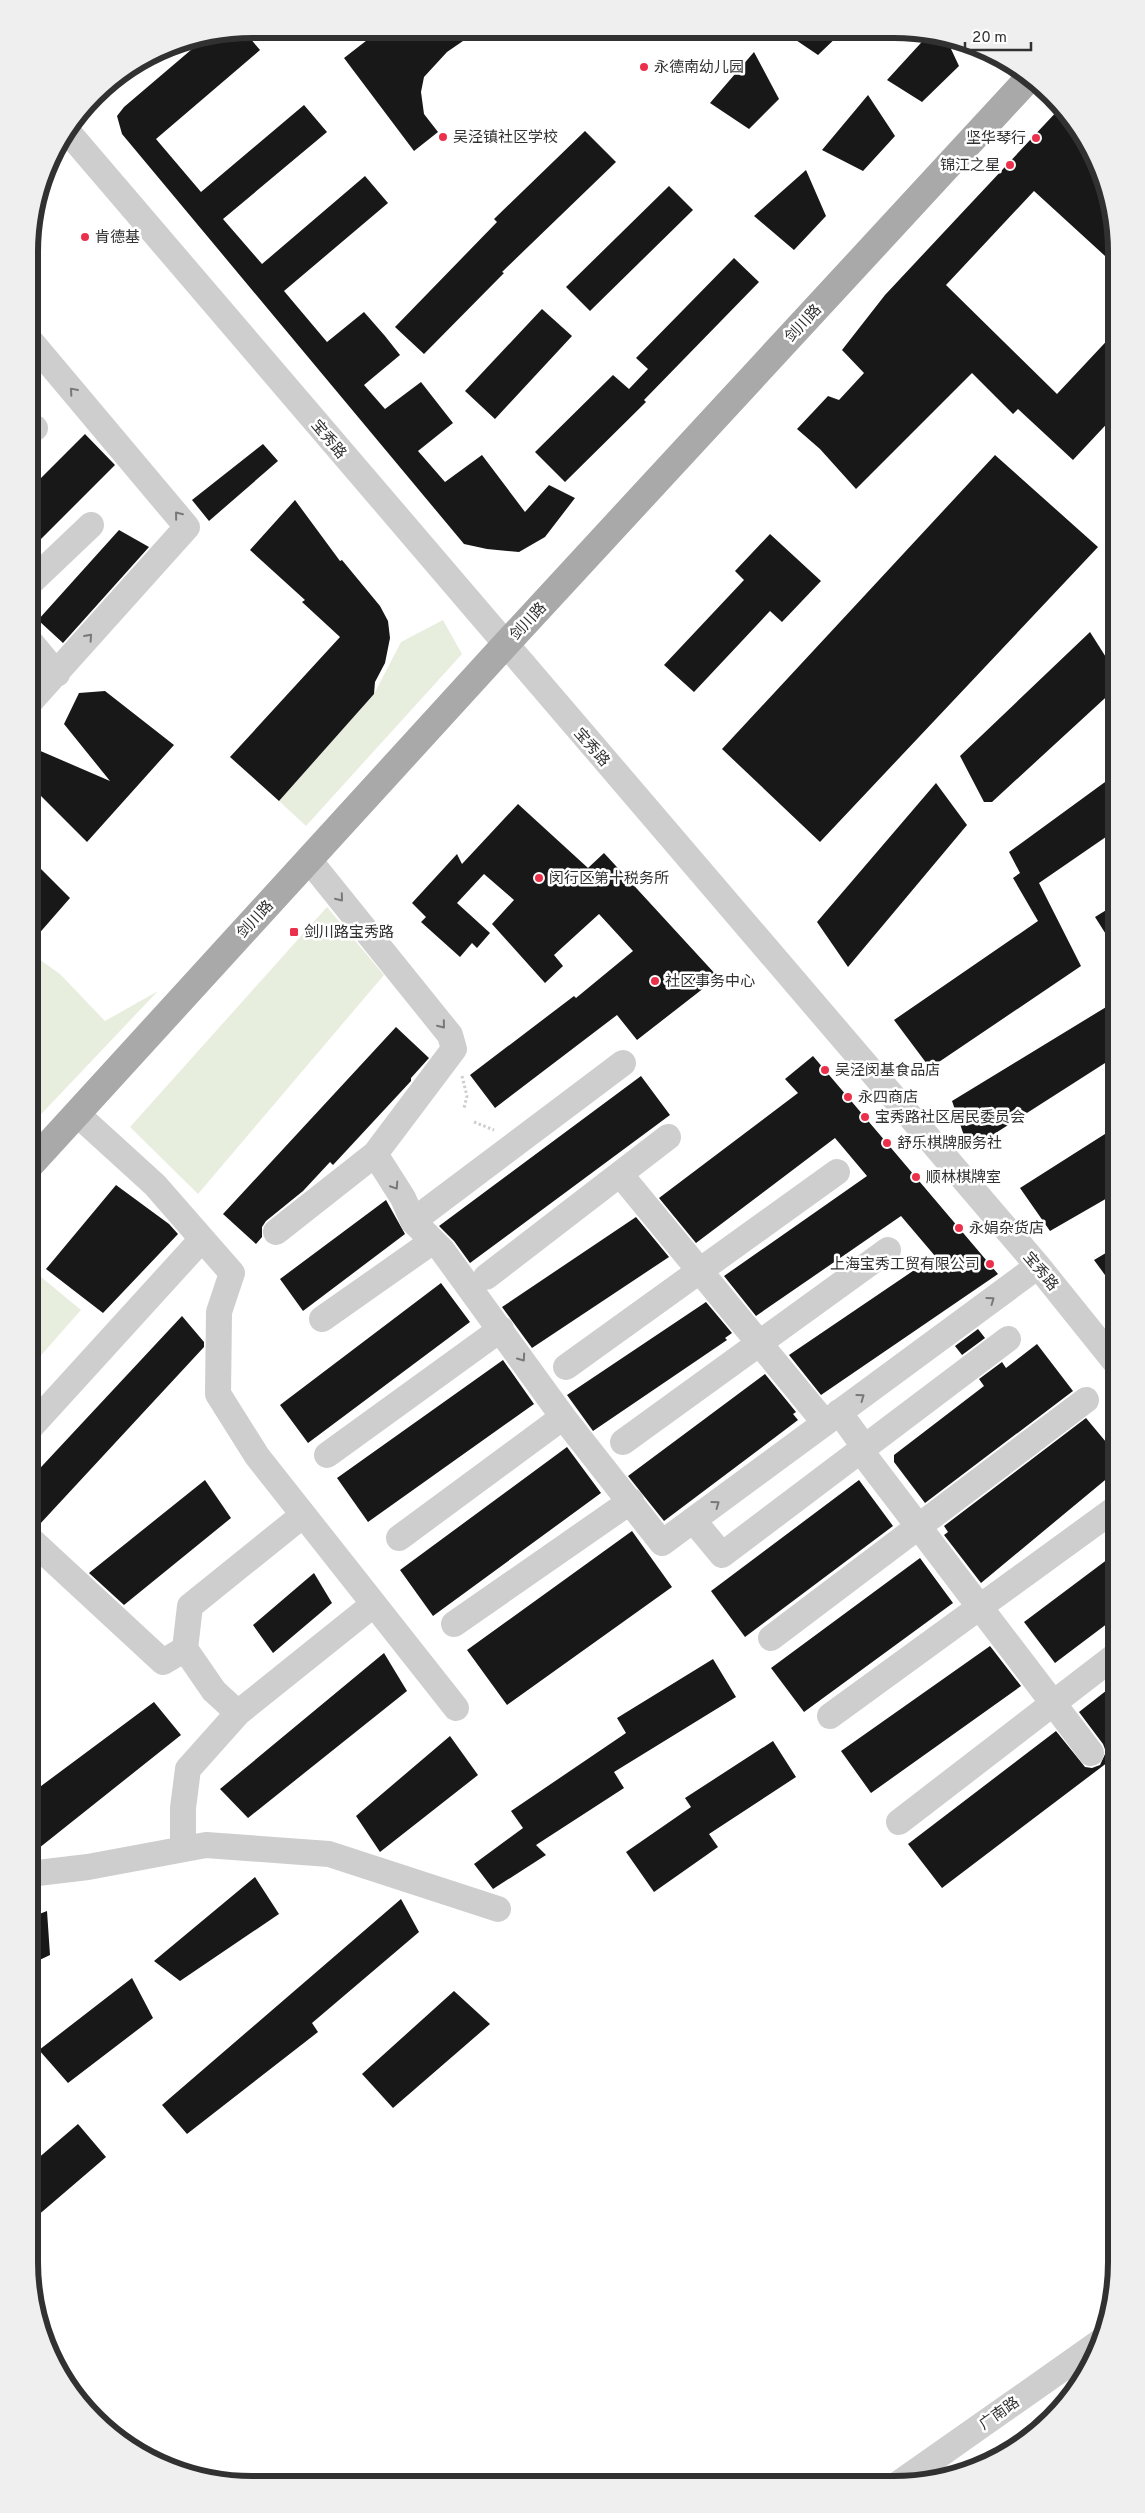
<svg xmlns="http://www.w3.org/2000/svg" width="1145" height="2513" font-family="Overpass,'Noto Sans SC',sans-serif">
  <rect width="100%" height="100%" fill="#fff"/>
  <path fill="#e8eede" d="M 443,620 L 462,654 L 306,826 L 279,801 L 374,694 L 401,642 Z
    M 327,907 L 384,975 L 198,1194 L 130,1127 Z
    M 29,952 L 60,974 L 105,1021 L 158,991 L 29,1127 Z
    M 29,1267 L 81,1310 L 29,1369 Z"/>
  <path fill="#181818" d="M 243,30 L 260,50 L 156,139 L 201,192 L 304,105 L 327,132 L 223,219 L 262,264 L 365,176 L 388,203 L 284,291 L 327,342 L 364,312 L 385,336 L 400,355 L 364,385 L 385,409 L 421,382 L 453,423 L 418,451 L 445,482 L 482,455 L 525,512 L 549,485 L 575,498 L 545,537 L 519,552 L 487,549 L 464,544 L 122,134 L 117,116 L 124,107 L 205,38 Z
    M 380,30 L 479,30 L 447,52 L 424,77 L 421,92 L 424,114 L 438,132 L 414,151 L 344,58 Z
    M 784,32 L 842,32 L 818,55 Z
    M 930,33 L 945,36 L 959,66 L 922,102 L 887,80 Z
    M 754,52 L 779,99 L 749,129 L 710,103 Z
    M 868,95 L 895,136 L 863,171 L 822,150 Z
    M 1060,108 L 1086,140 L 1109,194 L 1116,266 L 1034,191 L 946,285 L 1057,394 L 1116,331 L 1116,414 L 1073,460 L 1018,409 L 1013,414 L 972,373 L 856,489 L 820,449 L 797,429 L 828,396 L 839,400 L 864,373 L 842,350 L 885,295 Z
    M 585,131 L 616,162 L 502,272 L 504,273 L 424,354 L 395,327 L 497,222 L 494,219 Z
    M 806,170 L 826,216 L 794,250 L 754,216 Z
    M 669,186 L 693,210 L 590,311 L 566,287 Z
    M 734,258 L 759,282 L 644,400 L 646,402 L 565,482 L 535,452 L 613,375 L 629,389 L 648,369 L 636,358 Z
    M 542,309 L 572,336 L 495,419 L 465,391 Z
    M 85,434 L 115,465 L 29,551 L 29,490 Z
    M 263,444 L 278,461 L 209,521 L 192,500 Z
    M 995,455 L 1098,547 L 820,842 L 722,749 Z
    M 295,500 L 340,561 L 342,560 L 380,606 L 388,621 L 390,638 L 385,663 L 375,682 L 374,694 L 279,801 L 230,757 L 340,637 L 302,602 L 305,600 L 250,550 Z
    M 119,530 L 149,547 L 63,643 L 38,620 Z
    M 770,534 L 821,581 L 782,622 L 770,611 L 694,692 L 664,665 L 744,580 L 735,571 Z
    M 1090,632 L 1116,673 L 1116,688 L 992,802 L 984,802 L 960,756 Z
    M 105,691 L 174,745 L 87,842 L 29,784 L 29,746 L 110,781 L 64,724 L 79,693 Z
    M 1116,774 L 1116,830 L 1039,883 L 1081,966 L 930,1068 L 894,1020 L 1038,921 L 1013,878 L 1020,873 L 1009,852 Z
    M 936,783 L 967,825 L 848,967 L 817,922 Z
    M 518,804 L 588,868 L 604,853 L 718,977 L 637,1040 L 617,1015 L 495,1108 L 470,1075 L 574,996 L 576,998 L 633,951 L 599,914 L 554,955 L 563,966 L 545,983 L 492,924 L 514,900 L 484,874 L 457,903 L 490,933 L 477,948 L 472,943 L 460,957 L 421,922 L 426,917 L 412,903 L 457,854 L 462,864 Z
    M 40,868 L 70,898 L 29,945 L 29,880 Z
    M 1116,904 L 1116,950 L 1095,917 Z
    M 1116,1001 L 1116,1056 L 969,1150 L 952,1101 Z
    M 396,1027 L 429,1058 L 411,1078 L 411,1081 L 333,1165 L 330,1162 L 303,1191 L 266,1221 L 262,1227 L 262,1237 L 256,1244 L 223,1214 Z
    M 813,1056 L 998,1274 L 821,1395 L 789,1355 L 935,1256 L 901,1216 L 756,1316 L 724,1276 L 867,1176 L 835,1138 L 696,1243 L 659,1198 L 798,1093 L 785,1079 Z
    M 641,1076 L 670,1115 L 470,1263 L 454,1241 L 439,1226 Z
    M 1116,1127 L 1116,1193 L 1050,1231 L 1020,1188 Z
    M 116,1185 L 169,1224 L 178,1234 L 103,1313 L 46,1269 Z
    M 386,1200 L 405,1234 L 303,1311 L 280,1279 Z
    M 636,1217 L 669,1257 L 532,1348 L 502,1307 Z
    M 1116,1247 L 1116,1290 L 1094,1260 Z
    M 441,1283 L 470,1322 L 308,1443 L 280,1405 Z
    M 706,1302 L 732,1333 L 725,1338 L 727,1340 L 593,1431 L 567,1395 Z
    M 182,1316 L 204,1342 L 204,1347 L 39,1525 L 29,1517 L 29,1480 Z
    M 978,1329 L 985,1338 L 962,1355 L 955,1346 Z
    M 1037,1344 L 1073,1391 L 925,1503 L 894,1462 L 894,1455 L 984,1386 L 979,1379 L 1002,1362 L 1006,1368 Z
    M 503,1360 L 534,1404 L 368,1522 L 337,1478 Z
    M 765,1374 L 796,1412 L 793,1414 L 798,1420 L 664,1521 L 628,1476 Z
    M 1086,1418 L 1116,1454 L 1116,1471 L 981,1583 L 944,1535 L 948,1532 L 944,1526 Z
    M 567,1447 L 601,1493 L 433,1616 L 400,1570 Z
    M 205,1480 L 231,1518 L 124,1605 L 89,1573 Z
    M 859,1480 L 893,1526 L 745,1637 L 711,1591 Z
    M 632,1531 L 672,1587 L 507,1705 L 467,1650 Z
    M 1116,1553 L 1116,1617 L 1055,1663 L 1024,1622 Z
    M 920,1558 L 953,1603 L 804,1712 L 771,1668 Z
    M 314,1573 L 332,1603 L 273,1653 L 253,1625 Z
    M 990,1646 L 1021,1686 L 871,1793 L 841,1751 Z
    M 384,1653 L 407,1691 L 248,1818 L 220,1789 Z
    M 713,1659 L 736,1697 L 614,1772 L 624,1788 L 536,1845 L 546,1855 L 493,1889 L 474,1864 L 523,1828 L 511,1811 L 626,1733 L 617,1718 Z
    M 1116,1683 L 1116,1756 L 942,1888 L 908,1844 L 1056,1731 L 1085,1767 L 1092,1768 L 1100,1765 L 1106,1752 L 1103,1744 L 1079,1712 Z
    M 154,1702 L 181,1735 L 29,1856 L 29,1795 Z
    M 450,1736 L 478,1775 L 380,1852 L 356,1816 Z
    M 773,1741 L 796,1777 L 709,1834 L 718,1847 L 654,1892 L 626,1852 L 691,1807 L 685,1798 Z
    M 255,1877 L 279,1914 L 180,1981 L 154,1961 Z
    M 401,1899 L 419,1932 L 312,2023 L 318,2032 L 187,2134 L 162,2105 Z
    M 47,1911 L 50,1955 L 29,1965 L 29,1918 Z
    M 132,1978 L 153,2018 L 68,2083 L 39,2050 Z
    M 454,1991 L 490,2024 L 393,2108 L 362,2074 Z
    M 78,2124 L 106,2157 L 29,2223 L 29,2166 Z"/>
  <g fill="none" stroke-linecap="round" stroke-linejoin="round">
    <path stroke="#cecece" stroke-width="3" stroke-dasharray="2.5 2.5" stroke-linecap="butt" d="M 462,1076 L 467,1096 L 464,1108
      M 474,1122 L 494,1130"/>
    <path stroke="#cecece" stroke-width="26" d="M 68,132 L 1038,1266 L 1116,1363
      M 29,433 L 35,428
      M 29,584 L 91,525
      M 29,640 L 57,674
      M 29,703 L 187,527 L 29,339
      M 309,860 L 450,1035 L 454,1049 L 375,1154 L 403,1198 L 413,1221 L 442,1250 L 563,1417 L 662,1543 L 1038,1266
      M 77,1114 L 155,1185 L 232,1273 L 219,1312 L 218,1394 L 257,1456 L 456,1708
      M 620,1174 L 825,1423
      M 413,1221 L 623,1063
      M 276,1232 L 375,1154
      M 486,1277 L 668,1137
      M 322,1319 L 433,1241
      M 566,1367 L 837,1172
      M 839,1412 L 860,1441 L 867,1459 L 1091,1753
      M 29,1429 L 202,1239
      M 623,1442 L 888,1250
      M 327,1455 L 501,1329
      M 693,1520 L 722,1555 L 1008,1339
      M 29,1538 L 163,1662 L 185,1649
      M 399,1538 L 563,1417
      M 454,1624 L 631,1501
      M 771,1638 L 1086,1400
      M 238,1713 L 374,1604
      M 830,1716 L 1116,1508
      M 899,1822 L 1116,1655
      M 183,1849 L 183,1808 L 188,1769 L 238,1713 L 214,1691 L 185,1649 L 190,1606 L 303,1515
      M 29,1874 L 88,1867 L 206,1845 L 329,1854 L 498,1909
      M 898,2484 L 1100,2342"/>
    <path stroke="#a9a9a9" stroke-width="28" d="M 29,1166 L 505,645 L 1030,77"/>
  </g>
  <defs><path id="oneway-chevron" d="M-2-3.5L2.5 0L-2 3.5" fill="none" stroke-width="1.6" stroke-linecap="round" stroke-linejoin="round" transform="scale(1.25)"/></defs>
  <g stroke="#787878">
    <use href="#oneway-chevron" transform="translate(73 391) rotate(-131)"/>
    <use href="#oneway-chevron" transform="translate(178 515) rotate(-129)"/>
    <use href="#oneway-chevron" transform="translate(89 637) rotate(-48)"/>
    <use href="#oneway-chevron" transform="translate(340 898) rotate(51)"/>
    <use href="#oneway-chevron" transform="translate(442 1025) rotate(51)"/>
    <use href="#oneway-chevron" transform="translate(395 1186) rotate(57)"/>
    <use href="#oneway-chevron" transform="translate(991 1300) rotate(-36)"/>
    <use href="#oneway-chevron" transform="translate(522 1358) rotate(55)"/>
    <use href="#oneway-chevron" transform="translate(861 1397) rotate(-36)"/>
    <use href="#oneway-chevron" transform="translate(716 1504) rotate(-36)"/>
  </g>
  <g fill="#ea304b" stroke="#fff" stroke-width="2">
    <circle cx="644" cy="67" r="5"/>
    <circle cx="443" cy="137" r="5"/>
    <circle cx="1036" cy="138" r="5"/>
    <circle cx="1010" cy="165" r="5"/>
    <circle cx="85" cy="237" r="5"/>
    <circle cx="539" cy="878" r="5"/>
    <rect x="289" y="927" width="10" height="10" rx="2.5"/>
    <circle cx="655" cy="981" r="5"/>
    <circle cx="825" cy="1070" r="5"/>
    <circle cx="848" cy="1097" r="5"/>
    <circle cx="865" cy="1117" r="5"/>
    <circle cx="887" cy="1143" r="5"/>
    <circle cx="916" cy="1177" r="5"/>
    <circle cx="959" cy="1228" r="5"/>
    <circle cx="990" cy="1264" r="5"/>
  </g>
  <g text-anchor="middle" stroke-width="5" stroke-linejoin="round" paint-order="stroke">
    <g font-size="15" fill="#313131" stroke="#fff" text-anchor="start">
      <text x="654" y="72">永德南幼儿园</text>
      <text x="453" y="142">吴泾镇社区学校</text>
      <text x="1026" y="143" text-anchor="end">坚华琴行</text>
      <text x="1000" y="170" text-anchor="end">锦江之星</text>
      <text x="95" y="242">肯德基</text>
      <text x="549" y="883">闵行区第十税务所</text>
      <text x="304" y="937">剑川路宝秀路</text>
      <text x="665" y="986">社区事务中心</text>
      <text x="835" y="1075">吴泾闵基食品店</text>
      <text x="858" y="1102">永四商店</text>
      <text x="875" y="1122">宝秀路社区居民委员会</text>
      <text x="897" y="1148">舒乐棋牌服务社</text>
      <text x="926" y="1182">顺林棋牌室</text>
      <text x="969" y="1233">永娟杂货店</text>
      <text x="980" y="1269" text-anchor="end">上海宝秀工贸有限公司</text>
    </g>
    <g font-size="15" fill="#313131" stroke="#fff">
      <text transform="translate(803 323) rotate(-47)" y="5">剑川路</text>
      <text transform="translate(329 439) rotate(50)" y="5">宝秀路</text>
      <text transform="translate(528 621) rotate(-47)" y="5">剑川路</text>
      <text transform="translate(592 747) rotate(49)" y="5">宝秀路</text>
      <text transform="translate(255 919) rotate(-47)" y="5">剑川路</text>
      <text transform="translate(1041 1271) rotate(50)" y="5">宝秀路</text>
      <text transform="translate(999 2413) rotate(-35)" y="5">广南路</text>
    </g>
  </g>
  <path d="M0 0H1145V2513H0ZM252 38H894A214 214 0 0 1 1108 252V2262A214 214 0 0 1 894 2476H252A214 214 0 0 1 38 2262V252A214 214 0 0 1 252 38Z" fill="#efefef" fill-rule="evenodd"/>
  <path fill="none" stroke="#313131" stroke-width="6" d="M252 38H894A214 214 0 0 1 1108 252V2262A214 214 0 0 1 894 2476H252A214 214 0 0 1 38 2262V252A214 214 0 0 1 252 38Z"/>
  <path d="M965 42v8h66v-8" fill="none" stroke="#313131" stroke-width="2.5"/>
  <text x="972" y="42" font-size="15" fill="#313131" stroke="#ffffff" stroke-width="4" paint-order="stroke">20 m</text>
</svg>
